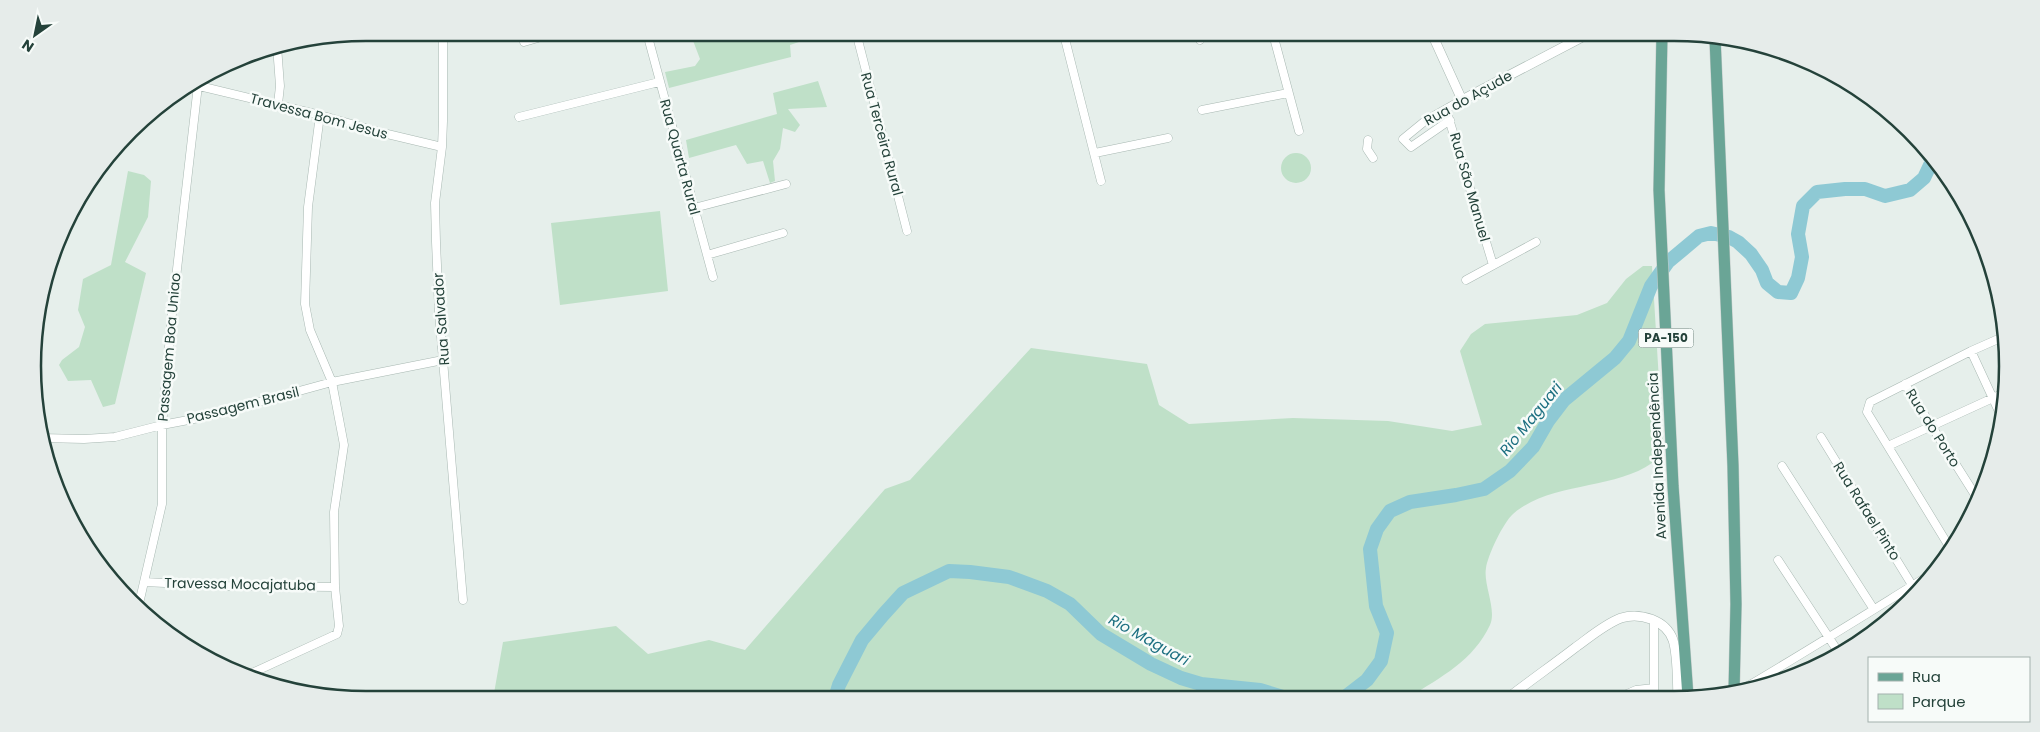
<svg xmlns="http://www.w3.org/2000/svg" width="2040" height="732" font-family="Poppins,sans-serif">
  <rect width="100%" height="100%" fill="#e6efeb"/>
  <path fill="#bfe0c8" d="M 817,36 L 790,45 L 791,57 L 669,88 L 665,72 L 695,66 L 700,59 L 692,38 Z
    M 818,81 L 827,107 L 788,109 L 800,125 L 795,132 L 783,128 L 780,149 L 773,161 L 775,181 L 770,183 L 763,161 L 747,164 L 736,145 L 689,158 L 686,140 L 777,114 L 773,93 Z
    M1281 168a15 15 0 1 1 30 0a15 15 0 1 1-30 0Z
    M 128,171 L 144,175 L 151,181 L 148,217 L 125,262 L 146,273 L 115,404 L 103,407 L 91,380 L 68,381 L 59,365 L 62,360 L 79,347 L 85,327 L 78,310 L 83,279 L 111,265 Z
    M 660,211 L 668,291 L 560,305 L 551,223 Z
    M 1643,266 L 1652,266 L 1663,447 C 1660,452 1657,459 1652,463 C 1614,490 1549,482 1513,514 C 1503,523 1488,555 1486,568 C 1483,584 1497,610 1490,625 C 1474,660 1440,678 1409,697 L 493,699 L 503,642 L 616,626 L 648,654 L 709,640 L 745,650 L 885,489 L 910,480 L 1031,348 L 1147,364 L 1159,405 L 1189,424 L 1293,418 L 1388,421 L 1452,431 L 1482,425 L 1460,351 L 1471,334 L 1485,324 L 1577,315 L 1607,303 L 1626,279 Z"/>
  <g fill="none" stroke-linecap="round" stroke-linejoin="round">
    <path stroke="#8ec9d4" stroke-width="14" d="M 1345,697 L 1367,680 L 1381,661 L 1387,633 L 1376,606 L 1370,549 L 1377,529 L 1390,511 L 1410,502 L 1456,495 L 1484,489 L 1510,471 L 1533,447 L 1548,421 L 1564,400 L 1615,358 L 1629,341 L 1651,286 L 1668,262 L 1699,236 L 1711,233 L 1729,237 L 1738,242 L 1751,254 L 1762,270 L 1767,283 L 1778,292 L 1791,293 L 1798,278 L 1802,257 L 1798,234 L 1803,206 L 1817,192 L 1845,189 L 1865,189 L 1885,196 L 1910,190 L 1924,178 L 1932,161 L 1922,144
      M 835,698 L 839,685 L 862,640 L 883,615 L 903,593 L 949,571 L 970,572 L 1009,577 L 1047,591 L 1070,604 L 1101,634 L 1151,664 L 1181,678 L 1201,684 L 1260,690 L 1286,698"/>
    <defs>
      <path id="minor" d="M 1273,34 L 1299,131
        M 1064,35 L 1101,181
        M 1198,35 L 1200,40
        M 857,36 L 907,231
        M 648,37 L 713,277
        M 443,38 L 443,121 L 442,147 L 435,203 L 436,242 L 439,312 L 463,600
        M 524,42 L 538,38
        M 277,46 L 280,86 L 278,104
        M 195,85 L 320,115 L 383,133 L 442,147
        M 1446,109 L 1493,265
        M 1202,110 L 1288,93
        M 519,117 L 659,82
        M 1450,120 L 1411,147 L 1403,139 L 1425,121 L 1462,100
        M 1368,140 L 1367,149 L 1373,158
        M 1095,153 L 1168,138
        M 694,208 L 786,184
        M 707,255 L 783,233
        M 1466,280 L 1536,242
        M 1971,351 L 2002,418
        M 34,358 L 39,309
        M 1905,384 L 1977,498
        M 1821,437 L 1912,585
        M 41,438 L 84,439 L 115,437 L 162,425 L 204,417 L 332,382 L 443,360
        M 1888,446 L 2006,392
        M 1782,466 L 1873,608
        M 1950,548 L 1867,412 L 1870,402 L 1971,351 L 2005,336
        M 1778,560 L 1839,653
        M 144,582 L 228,586 L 335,587
        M 138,608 L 162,504 L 162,425 L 172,313 L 198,85
        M 250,674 L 337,634 L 339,626 L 335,587 L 334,512 L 344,445 L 332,382 L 310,330 L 305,304 L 308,207 L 320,115
        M 1734,690 L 1748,686 C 1809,650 1868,613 1928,576
        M 1620,697 L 1636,690 L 1654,688
        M 1654,697 L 1654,621"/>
      <path id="tertiary" d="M 1432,34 L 1462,100 L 1590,33
        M 1509,697 C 1531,680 1554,664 1576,647 C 1590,637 1605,624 1621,618 C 1640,612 1666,620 1673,640 C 1678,656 1677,679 1678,697"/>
      <path id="primary" d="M 1662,33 L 1659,190 L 1673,486 L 1688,697
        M 1715,38 L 1733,466 L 1736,604 L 1734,692"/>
    </defs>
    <use href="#minor" stroke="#a8b8b2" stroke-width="9"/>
    <use href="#tertiary" stroke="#a8b8b2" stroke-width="10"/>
    <use href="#primary" stroke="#c2cac8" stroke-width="12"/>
    <use href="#minor" stroke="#fff" stroke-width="8"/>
    <use href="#tertiary" stroke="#fff" stroke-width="9"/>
    <use href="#primary" stroke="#6aa596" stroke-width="11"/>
  </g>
  <g text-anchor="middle" stroke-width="5" stroke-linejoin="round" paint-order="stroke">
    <rect fill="#f7fbf9" stroke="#637a73" stroke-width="1" x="1638.5" y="328.5" width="55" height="19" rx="4"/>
    <g font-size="12" font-weight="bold" fill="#24423a">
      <text x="1666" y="342">PA-150</text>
    </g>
    <g font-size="14" fill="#24423a" stroke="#f7fbf9">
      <text transform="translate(1468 98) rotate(-29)" y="5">Rua do Açude</text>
      <text transform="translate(319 116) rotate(15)" y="5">Travessa Bom Jesus</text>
      <text transform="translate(882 134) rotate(75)" y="5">Rua Terceira Rural</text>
      <text transform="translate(680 157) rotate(75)" y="5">Rua Quarta Rural</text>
      <text transform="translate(1470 187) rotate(74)" y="5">Rua São Manuel</text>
      <text transform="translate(441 319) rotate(-94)" y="5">Rua Salvador</text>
      <text transform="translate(169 347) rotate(-85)" y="5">Passagem Boa Uniao</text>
      <text transform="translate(243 405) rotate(-14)" y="5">Passagem Brasil</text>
      <text transform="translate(1933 428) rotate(58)" y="5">Rua do Porto</text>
      <text transform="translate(1657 456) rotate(-93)" y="5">Avenida Independência</text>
      <text transform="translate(1867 511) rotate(58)" y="5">Rua Rafael Pinto</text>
      <text transform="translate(240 584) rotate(1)" y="5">Travessa Mocajatuba</text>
    </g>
    <g font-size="15" font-style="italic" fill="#1c6f80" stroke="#f7fbf9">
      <text transform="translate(1531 419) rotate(-51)" y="5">Rio Maguari</text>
      <text transform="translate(1149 640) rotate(29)" y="5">Rio Maguari</text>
    </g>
  </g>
  <path d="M0 0H2040V732H0ZM366 41H1674A325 325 0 0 1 1999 366V366A325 325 0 0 1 1674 691H366A325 325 0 0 1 41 366V366A325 325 0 0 1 366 41Z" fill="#e6ecea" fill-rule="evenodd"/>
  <path fill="none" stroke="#24423a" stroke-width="2.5" d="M366 41H1674A325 325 0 0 1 1999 366V366A325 325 0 0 1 1674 691H366A325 325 0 0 1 41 366V366A325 325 0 0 1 366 41Z"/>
  <rect x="1868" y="657" width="162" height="65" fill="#f7fbf9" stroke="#a3b1ad"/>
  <rect x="1878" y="673" width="25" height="8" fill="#6aa596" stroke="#a3b1ad"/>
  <text x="1912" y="682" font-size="15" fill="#24423a">Rua</text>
  <rect x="1878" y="694" width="25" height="15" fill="#bfe0c8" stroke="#a3b1ad"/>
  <text x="1912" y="707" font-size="15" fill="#24423a">Parque</text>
  <g transform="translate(35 35) rotate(213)" stroke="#f7fbf9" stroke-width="4" paint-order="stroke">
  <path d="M0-4L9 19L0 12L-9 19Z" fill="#24423a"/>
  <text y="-8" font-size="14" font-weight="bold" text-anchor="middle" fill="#24423a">N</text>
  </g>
</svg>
